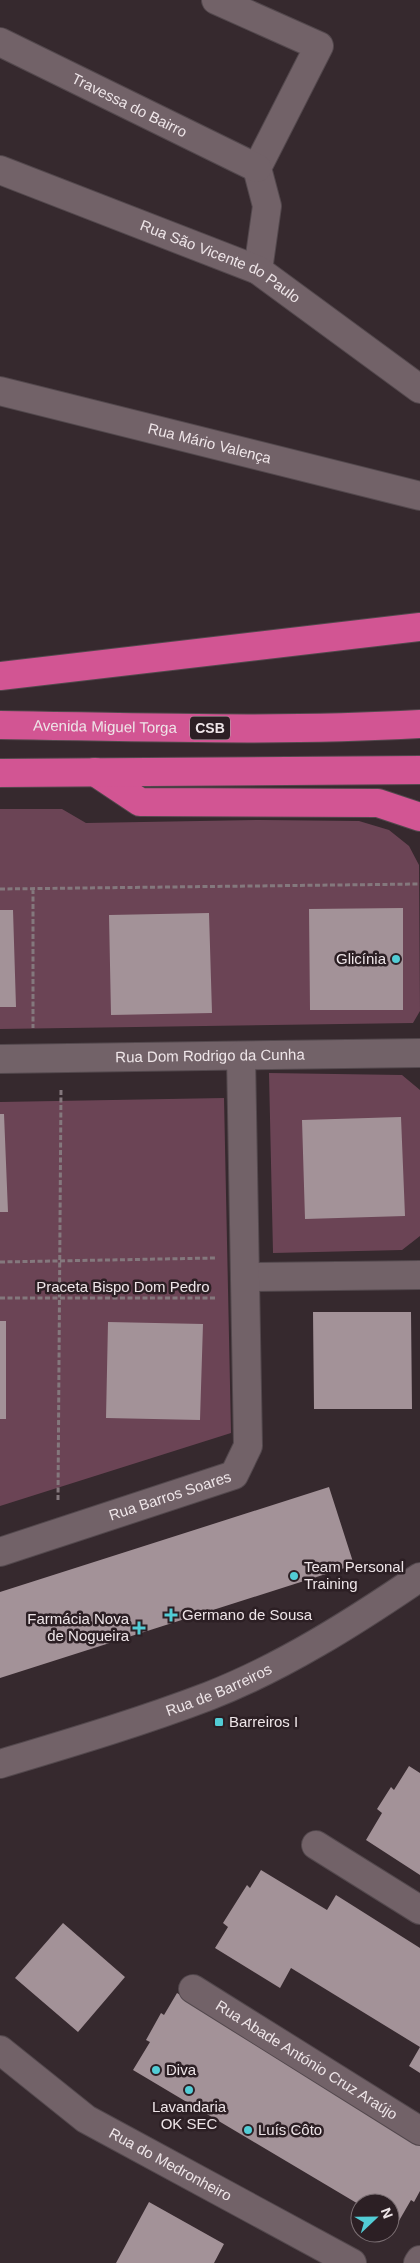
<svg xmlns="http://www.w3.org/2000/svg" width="420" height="2263" font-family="Arial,sans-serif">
  <rect width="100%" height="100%" fill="#36292e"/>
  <path fill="#6b4455" d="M 0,809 L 62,809 L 86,823 L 261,820 L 359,821 L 389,830 L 409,846 L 419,865 L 420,1011 L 413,1023 L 0,1029 Z
    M 269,1073 L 402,1075 L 420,1090 L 420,1236 L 402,1250 L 273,1253 Z
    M 224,1098 L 231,1433 L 0,1506 L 0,1102 Z"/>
  <path fill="#a39298" d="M 403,908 L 403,1010 L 310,1010 L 309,909 Z
    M 0,910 L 13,910 L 16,1007 L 0,1007 Z
    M 209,913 L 212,1013 L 111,1015 L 109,915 Z
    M 0,1114 L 4,1114 L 8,1212 L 0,1212 Z
    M 401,1117 L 405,1216 L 305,1219 L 302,1120 Z
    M 313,1312 L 411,1312 L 412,1409 L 314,1409 Z
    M 0,1321 L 6,1321 L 6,1419 L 0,1419 Z
    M 108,1322 L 203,1324 L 200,1420 L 106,1418 Z
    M 329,1487 L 354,1565 L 0,1678 L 0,1592 Z
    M 409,1766 L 420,1773 L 420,1875 L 366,1840 L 382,1813 L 377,1809 L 391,1787 L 394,1790 Z
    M 261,1870 L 327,1910 L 336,1895 L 420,1948 L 420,2047 L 291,1968 L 280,1988 L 215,1948 L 228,1927 L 223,1923 L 247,1885 L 250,1888 Z
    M 63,1923 L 125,1977 L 78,2032 L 15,1978 Z
    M 177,1993 L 420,2140 L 420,2191 L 414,2202 L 411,2200 L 396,2226 L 390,2223 L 390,2203 L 360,2203 L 360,2205 L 133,2070 L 150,2042 L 146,2040 L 161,2013 L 164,2015 Z
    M 420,2047 L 420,2073 L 409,2066 Z
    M 149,2202 L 224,2244 L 214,2263 L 116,2263 Z"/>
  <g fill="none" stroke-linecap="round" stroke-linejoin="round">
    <defs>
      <g id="minor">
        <path d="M 216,0 L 319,46 L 257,168 L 267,206 L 258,270"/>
        <path id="s1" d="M 0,42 L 257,168"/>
        <path id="s2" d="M 0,170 L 258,270 L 420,389"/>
        <path id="s3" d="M 0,391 L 420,496"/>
        <path id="s4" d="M 0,1059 L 420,1053"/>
        <path d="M 245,1277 L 420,1275"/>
        <path id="s5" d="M 0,1552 L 234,1475 L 248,1446 L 241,1056"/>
        <path id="s6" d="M 0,1764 C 70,1743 141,1722 209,1696 C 283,1667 354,1622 420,1577"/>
        <path d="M 316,1845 L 420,1910"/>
        <path id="s7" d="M 193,1989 L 420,2131"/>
        <path id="s8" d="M 0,2050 L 86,2119 L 352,2263"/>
        <path d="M 418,2263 L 420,2260"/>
      </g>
      <g id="highway">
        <path d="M 0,676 L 420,627"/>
        <path id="s9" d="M 0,725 C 140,727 280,732 420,724"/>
        <path d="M 95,772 L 140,802 L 378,803 L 420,817"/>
        <path d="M 0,773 L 420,770"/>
      </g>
    </defs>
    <use href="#minor" stroke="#53484d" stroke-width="30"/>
    <use href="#highway" stroke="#53484d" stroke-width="30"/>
    <path stroke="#84787d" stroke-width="3" stroke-dasharray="5 2.5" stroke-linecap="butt" d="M 0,889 L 420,884
      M 33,889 L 33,1028
      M 0,1262 L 215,1258
      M 0,1298 L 215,1298
      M 58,1500 L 61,1089"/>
    <use href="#minor" stroke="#726268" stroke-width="28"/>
    <use href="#highway" stroke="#d25593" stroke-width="28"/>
  </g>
  <g fill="#52ccd5" stroke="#2c1f24" stroke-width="2">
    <circle cx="396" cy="959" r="5"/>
    <circle cx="294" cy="1576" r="5"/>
    <path d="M168.5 1607.5h5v5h5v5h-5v5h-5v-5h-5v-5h5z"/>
    <path d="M136.5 1620.5h5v5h5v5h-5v5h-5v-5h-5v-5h5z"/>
    <rect x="214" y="1717" width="10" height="10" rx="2.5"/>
    <circle cx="156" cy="2070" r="5"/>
    <circle cx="189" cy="2090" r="5"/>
    <circle cx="248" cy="2130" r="5"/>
  </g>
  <g text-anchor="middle" stroke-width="5" stroke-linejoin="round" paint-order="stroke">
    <rect fill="#2c1f24" stroke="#b4aaad" stroke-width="1" x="190" y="716.5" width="40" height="23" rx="4"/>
    <g font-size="14" font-weight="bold" fill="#eee5e8">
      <text x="210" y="733">CSB</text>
    </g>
    <g font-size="15" fill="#eee5e8" stroke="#2c1f24">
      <text dy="5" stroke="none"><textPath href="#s1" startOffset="144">Travessa do Bairro</textPath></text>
      <text dy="5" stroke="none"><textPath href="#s2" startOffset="239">Rua São Vicente do Paulo</textPath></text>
      <text dy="5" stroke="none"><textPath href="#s3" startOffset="216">Rua Mário Valença</textPath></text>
      <text dy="5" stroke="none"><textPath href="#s9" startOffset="105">Avenida Miguel Torga</textPath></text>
      <text dy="5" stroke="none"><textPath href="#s4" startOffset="210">Rua Dom Rodrigo da Cunha</textPath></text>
      <text x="123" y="1292">Praceta Bispo Dom Pedro</text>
      <text dy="5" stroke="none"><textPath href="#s5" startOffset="179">Rua Barros Soares</textPath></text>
      <text dy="5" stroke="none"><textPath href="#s6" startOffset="231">Rua de Barreiros</textPath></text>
      <text dy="5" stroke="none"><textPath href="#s7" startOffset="134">Rua Abade António Cruz Araújo</textPath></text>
      <text dy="5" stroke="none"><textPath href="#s8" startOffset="206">Rua do Medronheiro</textPath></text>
    </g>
    <g font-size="15" fill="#eee5e8" stroke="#2c1f24" text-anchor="start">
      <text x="386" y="964" text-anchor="end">Glicínia</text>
      <text x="304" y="1572">Team Personal<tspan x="304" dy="17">Training</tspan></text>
      <text x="182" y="1620">Germano de Sousa</text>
      <text x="129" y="1624" text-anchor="end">Farmácia Nova<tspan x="129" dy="17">de Nogueira</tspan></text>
      <text x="229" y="1727">Barreiros I</text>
      <text x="166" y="2075">Diva</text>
      <text x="189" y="2112" text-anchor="middle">Lavandaria<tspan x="189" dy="17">OK SEC</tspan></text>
      <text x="258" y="2135">Luís Côto</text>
    </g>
  </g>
  <g transform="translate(375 2218) rotate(68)"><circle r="24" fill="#2c1f24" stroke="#7a6e72"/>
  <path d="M0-4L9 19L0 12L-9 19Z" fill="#52ccd5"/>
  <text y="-8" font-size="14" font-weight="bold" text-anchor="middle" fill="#eee5e8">N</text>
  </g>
</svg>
